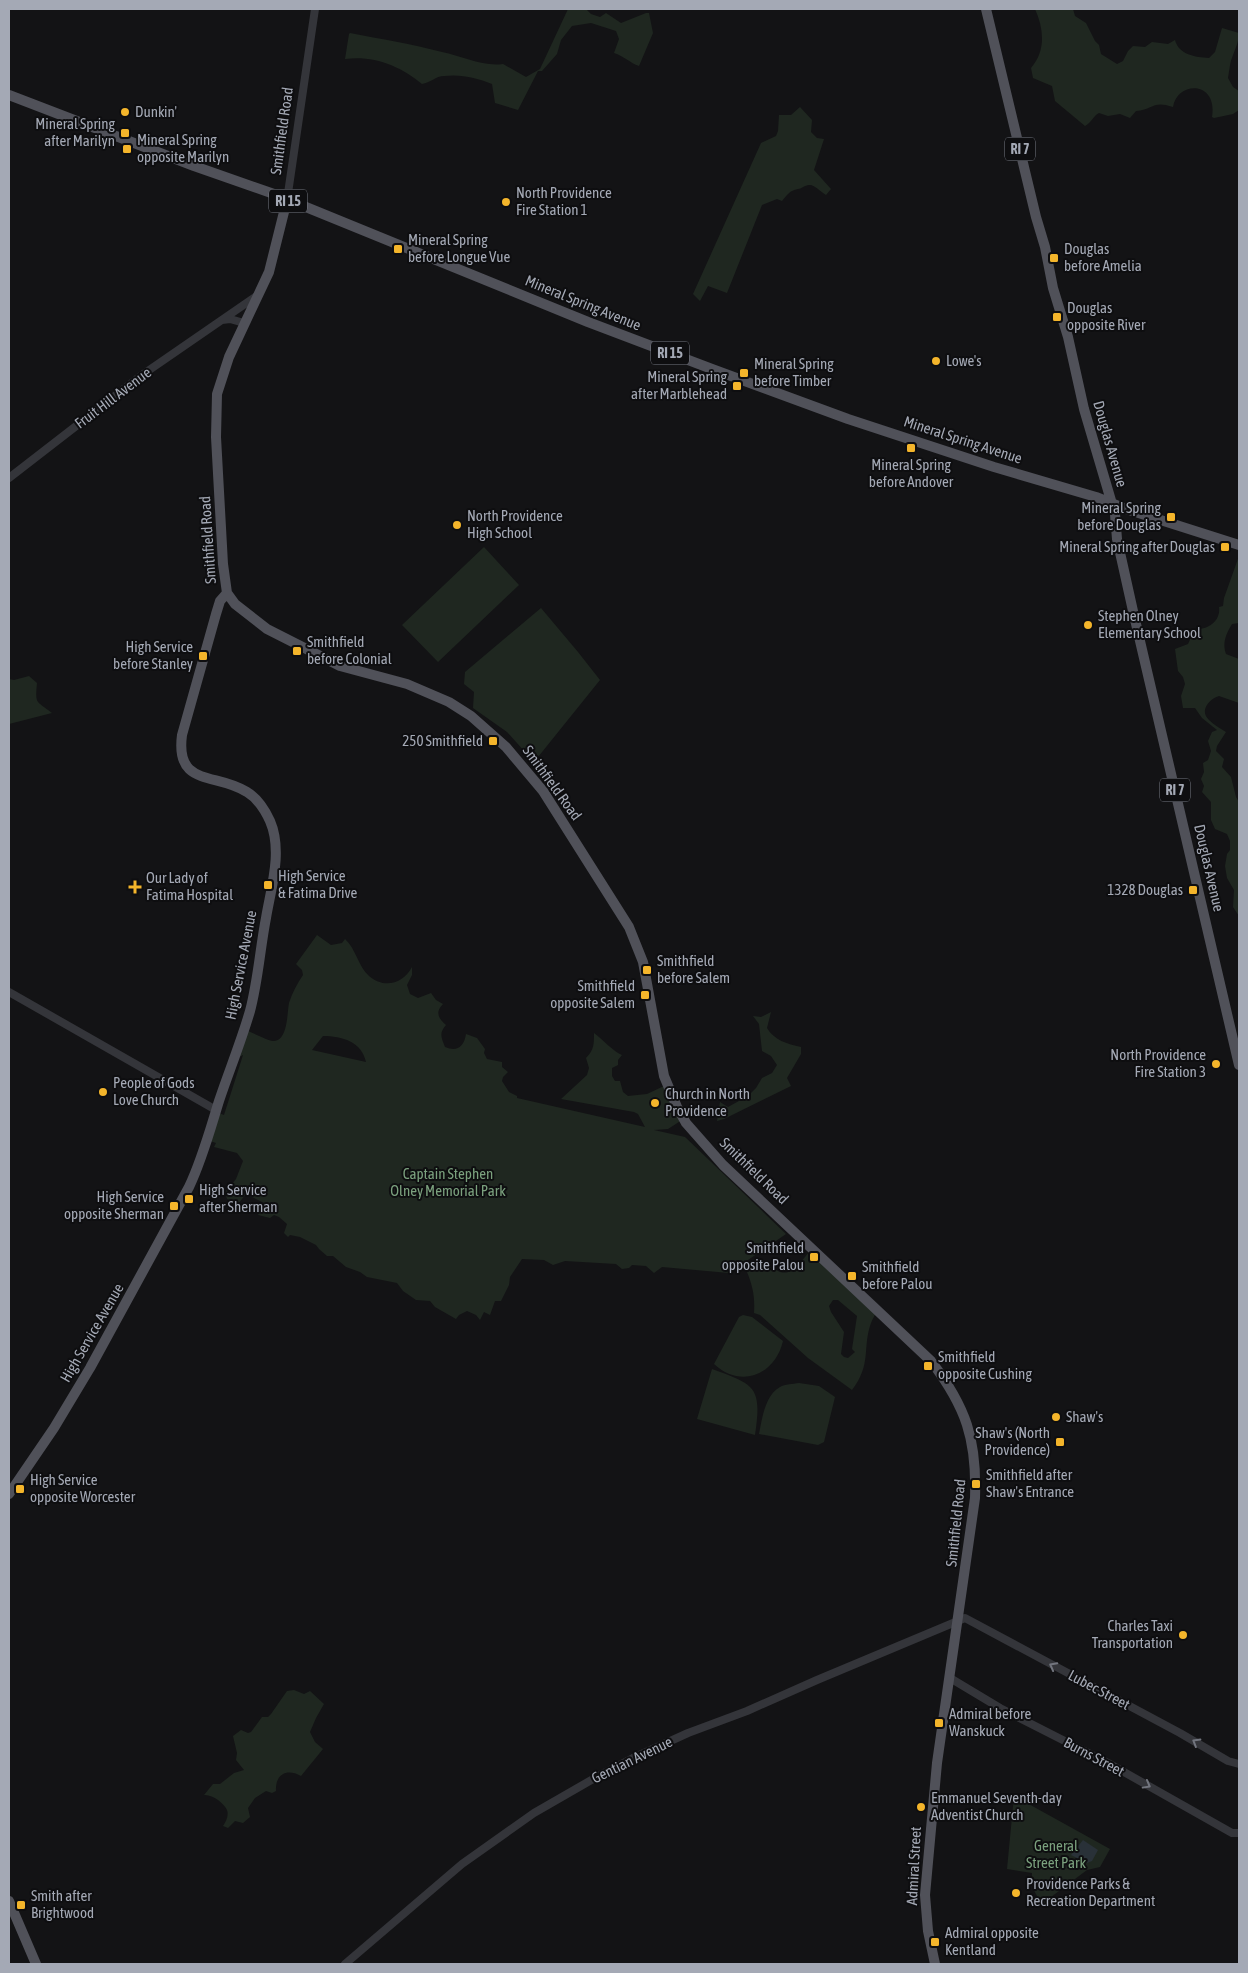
<svg xmlns="http://www.w3.org/2000/svg" width="1248" height="1973" font-family="'Asap Condensed',sans-serif">
  <rect width="100%" height="100%" fill="#131315"/>
  <path fill="#1f2720" fill-rule="evenodd" d="M 568,9 L 586,9 L 591,14 L 600,17 L 606,13 L 621,23 L 646,13 L 649,13 L 653,33 L 639,66 C 630,63 624,56 614,53 L 619,39 L 616,31 L 591,23 L 572,26 L 561,40 L 557,54 L 542,71 L 538,71 L 518,110 L 495,103 L 492,84 C 477,78 462,74 444,76 C 436,76 430,83 422,84 C 401,66 373,55 345,59 L 349,34 L 350,33 C 381,39 412,44 442,52 C 462,56 483,67 503,64 L 526,77 L 540,69 Z
    M 1035,9 L 1073,9 L 1075,16 L 1086,23 L 1095,41 L 1099,45 L 1101,54 L 1117,64 L 1123,61 L 1128,51 L 1133,46 L 1145,47 L 1152,42 L 1168,44 L 1175,40 C 1179,55 1195,57 1209,58 L 1215,52 L 1222,28 L 1239,33 C 1239,42 1235,49 1232,58 C 1230,62 1229,73 1228,78 L 1233,87 L 1239,91 L 1239,110 L 1233,114 L 1214,118 L 1212,117 C 1218,80 1177,81 1173,107 C 1153,100 1154,109 1136,111 L 1130,118 L 1120,114 L 1108,116 L 1099,113 C 1093,116 1092,122 1085,126 L 1055,101 L 1052,86 L 1033,78 L 1031,68 C 1046,51 1044,29 1035,9 Z
    M 800,107 L 812,120 L 811,132 L 817,138 L 824,139 L 814,170 L 831,189 L 826,195 C 821,192 814,184 809,185 C 805,185 801,189 798,189 C 789,191 788,194 782,201 L 777,199 L 762,205 L 727,293 L 708,286 L 700,301 L 693,294 L 761,143 L 776,136 L 778,131 L 779,115 L 791,115 Z
    M 484,547 L 519,585 L 438,662 L 402,625 Z
    M 1239,556 L 1239,623 L 1232,624 C 1226,634 1222,643 1226,654 L 1239,659 L 1239,703 L 1219,696 C 1209,699 1199,711 1209,720 C 1214,725 1220,728 1226,732 L 1217,746 L 1216,751 L 1224,759 L 1222,767 L 1231,777 L 1236,797 L 1239,802 L 1239,916 L 1233,907 L 1234,890 L 1227,878 L 1225,866 L 1227,854 L 1230,850 L 1230,841 L 1227,834 L 1215,829 L 1211,820 L 1211,802 L 1202,792 L 1204,786 L 1201,779 L 1204,772 L 1203,763 L 1208,760 L 1211,751 L 1208,741 L 1212,732 L 1217,730 L 1202,718 L 1195,708 L 1183,708 L 1181,696 L 1185,684 L 1183,677 L 1178,671 L 1175,649 L 1188,644 L 1195,629 C 1208,630 1221,621 1219,607 L 1223,606 L 1224,598 Z
    M 541,608 L 578,652 L 600,680 L 534,762 L 507,732 L 473,708 L 474,692 L 464,684 L 465,672 Z
    M 29,676 L 37,683 C 35,705 36,700 52,713 L 9,724 L 9,679 L 14,680 Z
    M 317,935 L 331,945 L 342,943 L 345,939 C 356,949 358,966 369,976 C 384,989 403,984 412,967 L 412,975 L 407,985 L 410,994 L 418,998 L 431,993 L 436,1000 L 443,1004 C 435,1012 438,1018 446,1025 C 439,1033 441,1037 445,1047 C 457,1052 464,1047 466,1034 L 477,1038 L 485,1049 L 484,1053 L 487,1059 L 502,1062 L 502,1067 L 508,1072 L 503,1077 L 502,1081 L 509,1092 L 517,1096 L 517,1098 L 645,1127 L 638,1114 L 634,1112 L 561,1099 L 587,1075 L 589,1068 L 586,1058 C 594,1050 594,1044 594,1033 C 602,1039 614,1052 622,1055 L 618,1060 L 618,1065 L 612,1068 L 612,1076 L 615,1081 L 620,1081 L 623,1092 L 628,1096 L 647,1094 L 664,1086 L 682,1120 L 668,1129 L 654,1130 L 685,1137 L 786,1234 L 729,1273 L 662,1267 L 654,1273 L 646,1266 L 632,1265 L 629,1268 L 622,1269 L 616,1264 L 565,1261 L 553,1265 L 544,1260 L 522,1259 L 510,1277 L 509,1285 L 501,1301 L 495,1301 L 490,1315 L 484,1312 L 480,1320 L 476,1315 L 467,1311 L 459,1315 L 456,1319 L 435,1307 L 430,1301 L 416,1300 L 403,1291 L 397,1283 L 367,1277 L 360,1272 L 346,1267 L 333,1256 L 327,1256 L 319,1249 L 316,1245 L 300,1237 L 290,1235 L 288,1237 L 284,1233 L 287,1224 L 279,1217 L 274,1215 L 270,1218 L 258,1215 L 264,1203 L 246,1194 L 238,1204 L 227,1199 L 225,1192 L 236,1179 L 243,1161 L 237,1153 L 214,1147 L 216,1143 L 207,1140 L 216,1112 L 224,1115 L 243,1055 L 233,1060 L 244,1029 C 251,1032 268,1041 274,1041 C 288,1040 287,1013 289,1003 C 292,993 297,984 303,975 L 302,970 L 296,964 ZM 323,1036 C 342,1036 362,1042 366,1062 L 312,1050 Z
    M 771,1012 L 767,1028 C 774,1040 787,1044 801,1047 L 801,1054 L 787,1078 L 791,1086 L 724,1119 L 717,1121 L 720,1102 L 728,1107 L 748,1096 L 756,1088 L 762,1078 L 772,1073 L 777,1065 L 771,1056 L 762,1051 L 759,1024 L 753,1016 L 761,1017 Z
    M 812,1248 L 878,1309 C 876,1313 873,1318 871,1323 C 862,1348 872,1364 852,1390 L 808,1358 L 760,1315 L 754,1313 C 755,1297 753,1287 747,1272 L 768,1262 C 787,1286 799,1264 812,1248 ZM 833,1300 L 838,1300 L 857,1316 L 852,1349 L 855,1352 L 848,1358 L 844,1357 L 841,1354 L 844,1332 L 831,1312 L 829,1306 Z
    M 743,1315 L 752,1317 L 783,1341 C 775,1375 741,1389 714,1364 L 739,1317 Z
    M 712,1369 C 756,1385 762,1387 755,1435 L 697,1419 Z
    M 799,1383 L 819,1386 L 835,1397 L 824,1442 L 818,1445 L 759,1434 C 762,1419 765,1395 780,1387 C 785,1384 793,1384 799,1383 Z
    M 294,1690 L 304,1694 L 310,1691 L 324,1704 L 316,1718 L 310,1732 L 315,1742 L 323,1749 L 301,1776 C 287,1768 275,1774 276,1791 L 272,1793 L 266,1791 L 255,1798 L 248,1808 L 250,1817 L 243,1823 L 235,1821 L 228,1828 L 223,1826 C 226,1821 229,1816 227,1810 C 224,1803 212,1794 204,1795 L 213,1784 L 220,1784 L 234,1773 L 244,1770 L 236,1760 L 237,1753 L 233,1736 L 241,1730 L 248,1733 L 251,1732 L 262,1717 L 268,1717 L 271,1714 L 287,1691 Z
    M 1014,1796 L 1110,1849 L 1100,1867 L 1087,1870 L 1051,1897 L 1049,1906 L 1047,1908 C 1036,1895 1031,1891 1032,1873 L 1007,1869 Z"/>
  <path fill="#293138" d="M 1083,1840 L 1098,1850 L 1092,1861 L 1087,1863 L 1071,1855 Z"/>
  <g fill="none" stroke-linecap="round" stroke-linejoin="round">
    <path stroke="#34353a" stroke-width="8" d="M 287,200 L 315,9
      M 222,320 L 230,319 L 244,323
      M 9,478 L 142,375 L 258,295
      M 9,992 L 216,1110
      M 950,1678 L 1000,1708 L 1108,1763 L 1232,1833 L 1239,1833
      M 345,1964 L 462,1864 L 534,1813 L 600,1775 L 633,1758 L 688,1733 L 747,1711 L 817,1680 L 965,1618 L 1180,1733 L 1228,1761 L 1239,1764"/>
    <path stroke="#505159" stroke-width="10" d="M 986,9 L 1036,217 L 1045,247 L 1053,288 L 1068,337 L 1084,409 L 1115,514 L 1117,539 L 1133,611 L 1239,1065
      M 9,95 L 194,166 L 274,194 L 588,322 L 712,369 L 848,419 L 994,467 L 1096,497 L 1126,509 L 1239,545
      M 287,200 L 269,272 L 229,357 L 217,394 L 216,437 L 223,564 L 227,593 L 235,604 L 267,629 L 340,666 L 407,684 L 449,702 L 471,716 L 506,747 L 543,791 L 629,927 L 643,962 L 664,1076 L 677,1107 L 686,1123 L 723,1165 L 931,1361 C 966,1407 977,1439 975,1498 L 937,1763 L 925,1895 L 928,1931 L 935,1964
      M 9,1494 L 54,1428 L 90,1368 L 189,1187 C 202,1160 210,1130 219,1101 C 229,1071 241,1042 250,1011 C 258,981 260,949 266,918 C 271,888 283,851 270,821 C 265,810 257,798 247,792 C 217,772 175,788 182,735 L 216,614 L 220,601 L 227,593
      M 9,1901 L 36,1964"/>
  </g>
  <defs><path id="oneway-chevron" d="M-2-3.5L2.5 0L-2 3.5" fill="none" stroke-width="1.6" stroke-linecap="round" stroke-linejoin="round" transform="scale(1.25)"/></defs>
  <g stroke="#72757e">
    <use href="#oneway-chevron" transform="translate(1053 1666) rotate(-152)"/>
    <use href="#oneway-chevron" transform="translate(1196 1742) rotate(-149)"/>
    <use href="#oneway-chevron" transform="translate(1147 1785) rotate(29)"/>
  </g>
  <g fill="#f4b52b" stroke="#0e0e10" stroke-width="2">
    <circle cx="125" cy="112" r="5"/>
    <rect x="120" y="128" width="10" height="10" rx="2.5"/>
    <rect x="122" y="144" width="10" height="10" rx="2.5"/>
    <circle cx="506" cy="202" r="5"/>
    <rect x="393" y="244" width="10" height="10" rx="2.5"/>
    <rect x="1049" y="253" width="10" height="10" rx="2.5"/>
    <rect x="1052" y="312" width="10" height="10" rx="2.5"/>
    <circle cx="936" cy="361" r="5"/>
    <rect x="739" y="368" width="10" height="10" rx="2.5"/>
    <rect x="732" y="381" width="10" height="10" rx="2.5"/>
    <rect x="906" y="443" width="10" height="10" rx="2.5"/>
    <rect x="1166" y="512" width="10" height="10" rx="2.5"/>
    <circle cx="457" cy="525" r="5"/>
    <rect x="1220" y="542" width="10" height="10" rx="2.5"/>
    <circle cx="1088" cy="625" r="5"/>
    <rect x="292" y="646" width="10" height="10" rx="2.5"/>
    <rect x="198" y="651" width="10" height="10" rx="2.5"/>
    <rect x="488" y="736" width="10" height="10" rx="2.5"/>
    <rect x="263" y="880" width="10" height="10" rx="2.5"/>
    <path d="M132.5 879.5h5v5h5v5h-5v5h-5v-5h-5v-5h5z"/>
    <rect x="1188" y="885" width="10" height="10" rx="2.5"/>
    <rect x="642" y="965" width="10" height="10" rx="2.5"/>
    <rect x="640" y="990" width="10" height="10" rx="2.5"/>
    <circle cx="1216" cy="1064" r="5"/>
    <circle cx="103" cy="1092" r="5"/>
    <circle cx="655" cy="1103" r="5"/>
    <rect x="184" y="1194" width="10" height="10" rx="2.5"/>
    <rect x="169" y="1201" width="10" height="10" rx="2.5"/>
    <rect x="809" y="1252" width="10" height="10" rx="2.5"/>
    <rect x="847" y="1271" width="10" height="10" rx="2.5"/>
    <rect x="923" y="1361" width="10" height="10" rx="2.5"/>
    <circle cx="1056" cy="1417" r="5"/>
    <rect x="1055" y="1437" width="10" height="10" rx="2.5"/>
    <rect x="971" y="1479" width="10" height="10" rx="2.5"/>
    <rect x="15" y="1484" width="10" height="10" rx="2.5"/>
    <circle cx="1183" cy="1635" r="5"/>
    <rect x="934" y="1718" width="10" height="10" rx="2.5"/>
    <circle cx="921" cy="1807" r="5"/>
    <circle cx="1016" cy="1893" r="5"/>
    <rect x="16" y="1900" width="10" height="10" rx="2.5"/>
    <rect x="930" y="1937" width="10" height="10" rx="2.5"/>
  </g>
  <g text-anchor="middle" stroke-width="4" stroke-linejoin="round" paint-order="stroke">
    <g fill="#0e0e10" stroke="#777a84" stroke-width="1">
      <rect x="1005" y="137.5" width="30" height="23" rx="4"/>
      <rect x="269" y="189.5" width="38" height="23" rx="4"/>
      <rect x="651" y="341.5" width="38" height="23" rx="4"/>
      <rect x="1160" y="778.5" width="30" height="23" rx="4"/>
    </g>
    <g font-size="14" font-weight="bold" fill="#a4a9b5">
      <text x="1020" y="154">RI 7</text>
      <text x="288" y="206">RI 15</text>
      <text x="670" y="358">RI 15</text>
      <text x="1175" y="795">RI 7</text>
    </g>
    <g font-size="15" fill="#a4a9b5" stroke="#0e0e10" text-anchor="start">
      <text x="135" y="117">Dunkin'</text>
      <text x="115" y="129" text-anchor="end">Mineral Spring<tspan x="115" dy="17">after Marilyn</tspan></text>
      <text x="137" y="145">Mineral Spring<tspan x="137" dy="17">opposite Marilyn</tspan></text>
      <text x="516" y="198">North Providence<tspan x="516" dy="17">Fire Station 1</tspan></text>
      <text x="408" y="245">Mineral Spring<tspan x="408" dy="17">before Longue Vue</tspan></text>
      <text x="1064" y="254">Douglas<tspan x="1064" dy="17">before Amelia</tspan></text>
      <text x="1067" y="313">Douglas<tspan x="1067" dy="17">opposite River</tspan></text>
      <text x="946" y="366">Lowe's</text>
      <text x="754" y="369">Mineral Spring<tspan x="754" dy="17">before Timber</tspan></text>
      <text x="727" y="382" text-anchor="end">Mineral Spring<tspan x="727" dy="17">after Marblehead</tspan></text>
      <text x="911" y="470" text-anchor="middle">Mineral Spring<tspan x="911" dy="17">before Andover</tspan></text>
      <text x="1161" y="513" text-anchor="end">Mineral Spring<tspan x="1161" dy="17">before Douglas</tspan></text>
      <text x="467" y="521">North Providence<tspan x="467" dy="17">High School</tspan></text>
      <text x="1215" y="552" text-anchor="end">Mineral Spring after Douglas</text>
      <text x="1098" y="621">Stephen Olney<tspan x="1098" dy="17">Elementary School</tspan></text>
      <text x="307" y="647">Smithfield<tspan x="307" dy="17">before Colonial</tspan></text>
      <text x="193" y="652" text-anchor="end">High Service<tspan x="193" dy="17">before Stanley</tspan></text>
      <text x="483" y="746" text-anchor="end">250 Smithfield</text>
      <text x="278" y="881">High Service<tspan x="278" dy="17">&amp; Fatima Drive</tspan></text>
      <text x="146" y="883">Our Lady of<tspan x="146" dy="17">Fatima Hospital</tspan></text>
      <text x="1183" y="895" text-anchor="end">1328 Douglas</text>
      <text x="657" y="966">Smithfield<tspan x="657" dy="17">before Salem</tspan></text>
      <text x="635" y="991" text-anchor="end">Smithfield<tspan x="635" dy="17">opposite Salem</tspan></text>
      <text x="1206" y="1060" text-anchor="end">North Providence<tspan x="1206" dy="17">Fire Station 3</tspan></text>
      <text x="113" y="1088">People of Gods<tspan x="113" dy="17">Love Church</tspan></text>
      <text x="665" y="1099">Church in North<tspan x="665" dy="17">Providence</tspan></text>
      <text x="199" y="1195">High Service<tspan x="199" dy="17">after Sherman</tspan></text>
      <text x="164" y="1202" text-anchor="end">High Service<tspan x="164" dy="17">opposite Sherman</tspan></text>
      <text x="804" y="1253" text-anchor="end">Smithfield<tspan x="804" dy="17">opposite Palou</tspan></text>
      <text x="862" y="1272">Smithfield<tspan x="862" dy="17">before Palou</tspan></text>
      <text x="938" y="1362">Smithfield<tspan x="938" dy="17">opposite Cushing</tspan></text>
      <text x="1066" y="1422">Shaw's</text>
      <text x="1050" y="1438" text-anchor="end">Shaw's (North<tspan x="1050" dy="17">Providence)</tspan></text>
      <text x="986" y="1480">Smithfield after<tspan x="986" dy="17">Shaw's Entrance</tspan></text>
      <text x="30" y="1485">High Service<tspan x="30" dy="17">opposite Worcester</tspan></text>
      <text x="1173" y="1631" text-anchor="end">Charles Taxi<tspan x="1173" dy="17">Transportation</tspan></text>
      <text x="949" y="1719">Admiral before<tspan x="949" dy="17">Wanskuck</tspan></text>
      <text x="931" y="1803">Emmanuel Seventh-day<tspan x="931" dy="17">Adventist Church</tspan></text>
      <text x="1026" y="1889">Providence Parks &amp;<tspan x="1026" dy="17">Recreation Department</tspan></text>
      <text x="31" y="1901">Smith after<tspan x="31" dy="17">Brightwood</tspan></text>
      <text x="945" y="1938">Admiral opposite<tspan x="945" dy="17">Kentland</tspan></text>
    </g>
    <g font-size="15" fill="#a4a9b5" stroke="#0e0e10">
      <text transform="translate(282 131) rotate(-82)" y="5">Smithfield Road</text>
      <text transform="translate(583 303) rotate(22)" y="5">Mineral Spring Avenue</text>
      <text transform="translate(113 398) rotate(-37)" y="5">Fruit Hill Avenue</text>
      <text transform="translate(963 440) rotate(18)" y="5">Mineral Spring Avenue</text>
      <text transform="translate(1110 444) rotate(74)" y="5">Douglas Avenue</text>
      <text transform="translate(208 540) rotate(-94)" y="5">Smithfield Road</text>
      <text transform="translate(552 783) rotate(54)" y="5">Smithfield Road</text>
      <text transform="translate(1209 868) rotate(77)" y="5">Douglas Avenue</text>
      <text transform="translate(241 965) rotate(-79)" y="5">High Service Avenue</text>
      <text transform="translate(754 1171) rotate(44)" y="5">Smithfield Road</text>
      <text transform="translate(92 1333) rotate(-60)" y="5">High Service Avenue</text>
      <text transform="translate(956 1523) rotate(-84)" y="5">Smithfield Road</text>
      <text transform="translate(1099 1690) rotate(28)" y="5">Lubec Street</text>
      <text transform="translate(1094 1757) rotate(28)" y="5">Burns Street</text>
      <text transform="translate(632 1760) rotate(-26)" y="5">Gentian Avenue</text>
      <text transform="translate(914 1866) rotate(-87)" y="5">Admiral Street</text>
    </g>
    <g font-size="15" fill="#7ba17e" stroke="#0e0e10">
      <text x="448" y="1179">Captain Stephen<tspan x="448" dy="17">Olney Memorial Park</tspan></text>
      <text x="1056" y="1851">General<tspan x="1056" dy="17">Street Park</tspan></text>
    </g>
  </g>
  <rect width="1248" height="1973" fill="none" stroke="#a4a9b5" stroke-width="20"/>
</svg>
